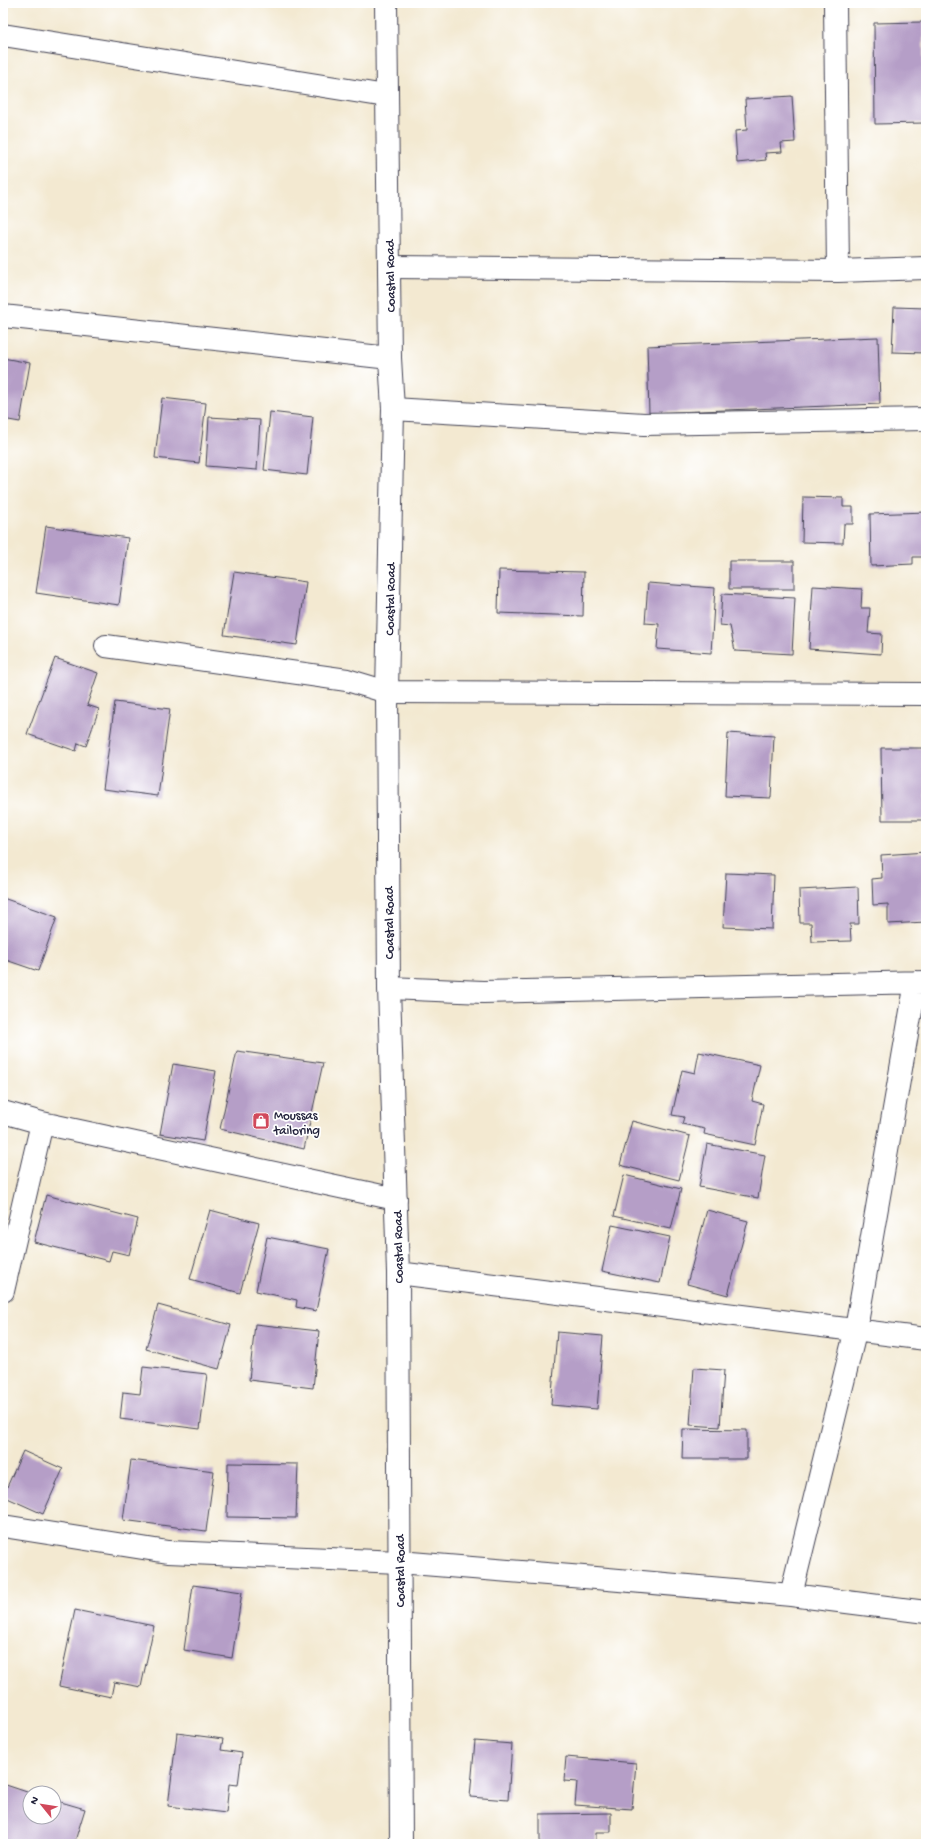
<svg xmlns="http://www.w3.org/2000/svg" width="929" height="1847" font-family="'Gochi Hand',sans-serif">
  <rect width="100%" height="100%" fill="#fff"/>
  <filter id="ink" filterUnits="userSpaceOnUse"><feTurbulence type="fractalNoise" baseFrequency=".025" numOctaves="2"/><feDisplacementMap in="SourceGraphic" scale="8" xChannelSelector="R" yChannelSelector="G"/><feConvolveMatrix kernelMatrix="1 2 1 2 8 2 1 2 1" color-interpolation-filters="sRGB"/></filter>
  <filter id="wash" filterUnits="userSpaceOnUse"><feTurbulence type="fractalNoise" baseFrequency=".012" numOctaves="4" result="noise"/><feDisplacementMap in="SourceGraphic" scale="16" xChannelSelector="R" yChannelSelector="G"/><feGaussianBlur stdDeviation="0.9" result="paint"/><feColorMatrix in="noise" values="0 0 0 0 0 0 0 0 0 0 0 0 0 0 0 0 0 1.4 0 .05"/><feComposite in="paint" operator="in"/></filter>
  <g filter="url(#wash)">
    <rect width="100%" height="100%" fill="#f3e9d1"/>
    <g id="blocks">
      <path fill="#b59ec7" d="M 923,22 L 924,123 L 875,124 L 874,23 Z
        M 792,96 L 795,142 L 781,143 L 782,152 L 765,153 L 766,160 L 737,163 L 735,131 L 747,130 L 745,99 Z
        M 894,307 L 926,308 L 926,353 L 892,352 Z
        M 878,337 L 880,404 L 649,413 L 647,346 Z
        M 3,358 L 30,363 L 20,422 L 3,419 Z
        M 162,398 L 206,403 L 199,463 L 155,458 Z
        M 270,412 L 313,417 L 307,475 L 264,470 Z
        M 209,417 L 260,420 L 257,470 L 206,466 Z
        M 803,497 L 843,498 L 843,507 L 853,507 L 853,524 L 844,524 L 843,543 L 802,542 Z
        M 926,512 L 926,557 L 913,557 L 913,564 L 871,566 L 870,514 Z
        M 46,526 L 128,538 L 119,605 L 36,593 Z
        M 729,561 L 794,561 L 794,589 L 729,589 Z
        M 499,570 L 584,572 L 583,616 L 498,613 Z
        M 234,572 L 306,582 L 297,645 L 224,635 Z
        M 648,583 L 715,588 L 711,653 L 657,649 L 659,624 L 645,623 Z
        M 813,586 L 862,589 L 861,608 L 870,608 L 868,633 L 882,634 L 881,654 L 809,649 Z
        M 722,594 L 795,598 L 792,654 L 735,651 L 730,626 L 720,625 Z
        M 55,658 L 98,673 L 87,705 L 99,709 L 86,746 L 78,743 L 76,751 L 27,734 Z
        M 115,702 L 170,709 L 158,796 L 103,789 Z
        M 728,733 L 774,736 L 771,798 L 725,796 Z
        M 881,748 L 926,748 L 926,820 L 882,820 Z
        M 926,852 L 926,922 L 888,924 L 888,904 L 873,905 L 872,879 L 882,878 L 881,855 Z
        M 726,873 L 774,875 L 772,929 L 723,927 Z
        M 858,887 L 859,924 L 850,924 L 851,941 L 812,942 L 811,923 L 800,923 L 799,890 Z
        M 3,898 L 57,917 L 38,971 L 3,959 Z
        M 237,1051 L 323,1063 L 304,1149 L 220,1129 Z
        M 699,1052 L 760,1065 L 752,1101 L 763,1104 L 755,1145 L 704,1134 L 705,1129 L 682,1124 L 684,1117 L 672,1115 L 682,1070 L 695,1073 Z
        M 173,1064 L 216,1071 L 203,1141 L 160,1134 Z
        M 632,1121 L 690,1136 L 679,1180 L 620,1165 Z
        M 707,1144 L 765,1155 L 758,1198 L 699,1187 Z
        M 624,1175 L 681,1189 L 671,1229 L 614,1216 Z
        M 46,1195 L 138,1219 L 129,1255 L 112,1251 L 109,1261 L 34,1242 Z
        M 210,1210 L 259,1223 L 240,1293 L 190,1279 Z
        M 707,1210 L 748,1221 L 728,1295 L 687,1284 Z
        M 612,1225 L 670,1237 L 660,1283 L 602,1271 Z
        M 267,1237 L 329,1249 L 316,1311 L 296,1307 L 297,1300 L 256,1291 Z
        M 158,1305 L 231,1325 L 219,1369 L 146,1349 Z
        M 255,1324 L 319,1331 L 313,1388 L 249,1380 Z
        M 557,1332 L 603,1336 L 597,1409 L 551,1405 Z
        M 143,1367 L 207,1374 L 200,1429 L 120,1419 L 123,1392 L 140,1394 Z
        M 694,1368 L 724,1370 L 720,1427 L 690,1425 Z
        M 683,1429 L 747,1430 L 747,1459 L 682,1459 Z
        M 23,1451 L 63,1469 L 43,1514 L 3,1496 Z
        M 131,1460 L 214,1471 L 206,1531 L 123,1520 Z
        M 228,1463 L 298,1464 L 296,1518 L 227,1517 Z
        M 193,1585 L 242,1592 L 232,1658 L 184,1650 Z
        M 75,1610 L 154,1626 L 141,1687 L 114,1682 L 111,1697 L 59,1686 Z
        M 177,1733 L 223,1739 L 221,1750 L 242,1753 L 238,1785 L 229,1784 L 226,1813 L 168,1806 Z
        M 475,1741 L 512,1744 L 508,1800 L 470,1797 Z
        M 566,1757 L 636,1763 L 632,1809 L 575,1805 L 577,1782 L 564,1781 Z
        M 3,1784 L 30,1793 L 30,1817 L 54,1817 L 54,1800 L 85,1809 L 74,1844 L 3,1844 Z
        M 611,1813 L 611,1832 L 596,1832 L 596,1844 L 540,1844 L 540,1814 Z"/>
    </g>
  </g>
  <g filter="url(#ink)">
    <use href="#blocks" fill-opacity="0" stroke="#414052" stroke-width="1"/>
    <g fill="none" stroke-linecap="round" stroke-linejoin="round">
      <defs>
        <path id="minor" d="M 835,3 L 838,271
          M 3,35 L 386,96
          M 389,267 L 838,271 L 926,268
          M 3,316 L 390,358
          M 393,409 L 644,424 L 926,419
          M 106,646 L 347,680 L 387,692 L 926,694
          M 389,988 L 483,992 L 926,982
          M 3,1112 L 42,1123 L 396,1199
          M 398,1273 L 926,1339
          M 3,1291 L 42,1123
          M 3,1526 L 168,1552 L 399,1562 L 596,1578 L 791,1595 L 926,1612
          M 791,1595 L 856,1329 L 916,982"/>
        <path id="major" d="M 386,3 L 390,358 L 393,409 L 387,692 L 389,988 L 398,1273 L 401,1844"/>
      </defs>
      <use href="#minor" stroke="#414052" stroke-width="24"/>
      <use href="#major" stroke="#414052" stroke-width="24"/>
      <use href="#minor" stroke="#fff" stroke-width="22"/>
      <use href="#major" stroke="#fff" stroke-width="22"/>
    </g>
  </g>
  <defs>
    <symbol id="shop-square" viewBox="-11 -11 22 22"><rect x="-9" y="-9" width="18" height="18" rx="4" fill="#d1495b" stroke="#fff"/><path d="M-5-2.5h2.3a2.7 3.5 0 0 1 5.4 0H5L5.5 6h-11ZM-1.5-2.5h3a1.5 2.3 0 0 0-3 0Z" fill="#fff"/></symbol>
  </defs>
  <g fill-rule="evenodd">
    <use href="#shop-square" x="251" y="1111" width="20" height="20"/>
  </g>
  <g text-anchor="middle" stroke-width="3.5" stroke-linejoin="round" paint-order="stroke">
    <g font-size="13" fill="#22223b" stroke="#fff">
      <text transform="translate(389 276) rotate(-91)" y="5">Coastal Road</text>
      <text transform="translate(389 599) rotate(-89)" y="5">Coastal Road</text>
      <text transform="translate(388 923) rotate(-90)" y="5">Coastal Road</text>
      <text transform="translate(397 1247) rotate(-91)" y="5">Coastal Road</text>
      <text transform="translate(399 1571) rotate(-90)" y="5">Coastal Road</text>
    </g>
    <g font-size="13" fill="#22223b" stroke="#fff" text-anchor="start">
      <text x="274" y="1119">Moussas<tspan x="274" dy="15">tailoring</tspan></text>
    </g>
  </g>
  <rect width="929" height="1847" fill="none" stroke="#fff" stroke-width="16"/>
  <g transform="translate(42 1805) rotate(300)"><circle r="19" fill="#ffffff" stroke="#a7a7b1"/>
  <path d="M0-3L7 15L0 10L-7 15Z" fill="#d1495b"/>
  <text y="-6" font-size="11" font-weight="bold" text-anchor="middle" fill="#22223b">N</text>
  </g>
</svg>
